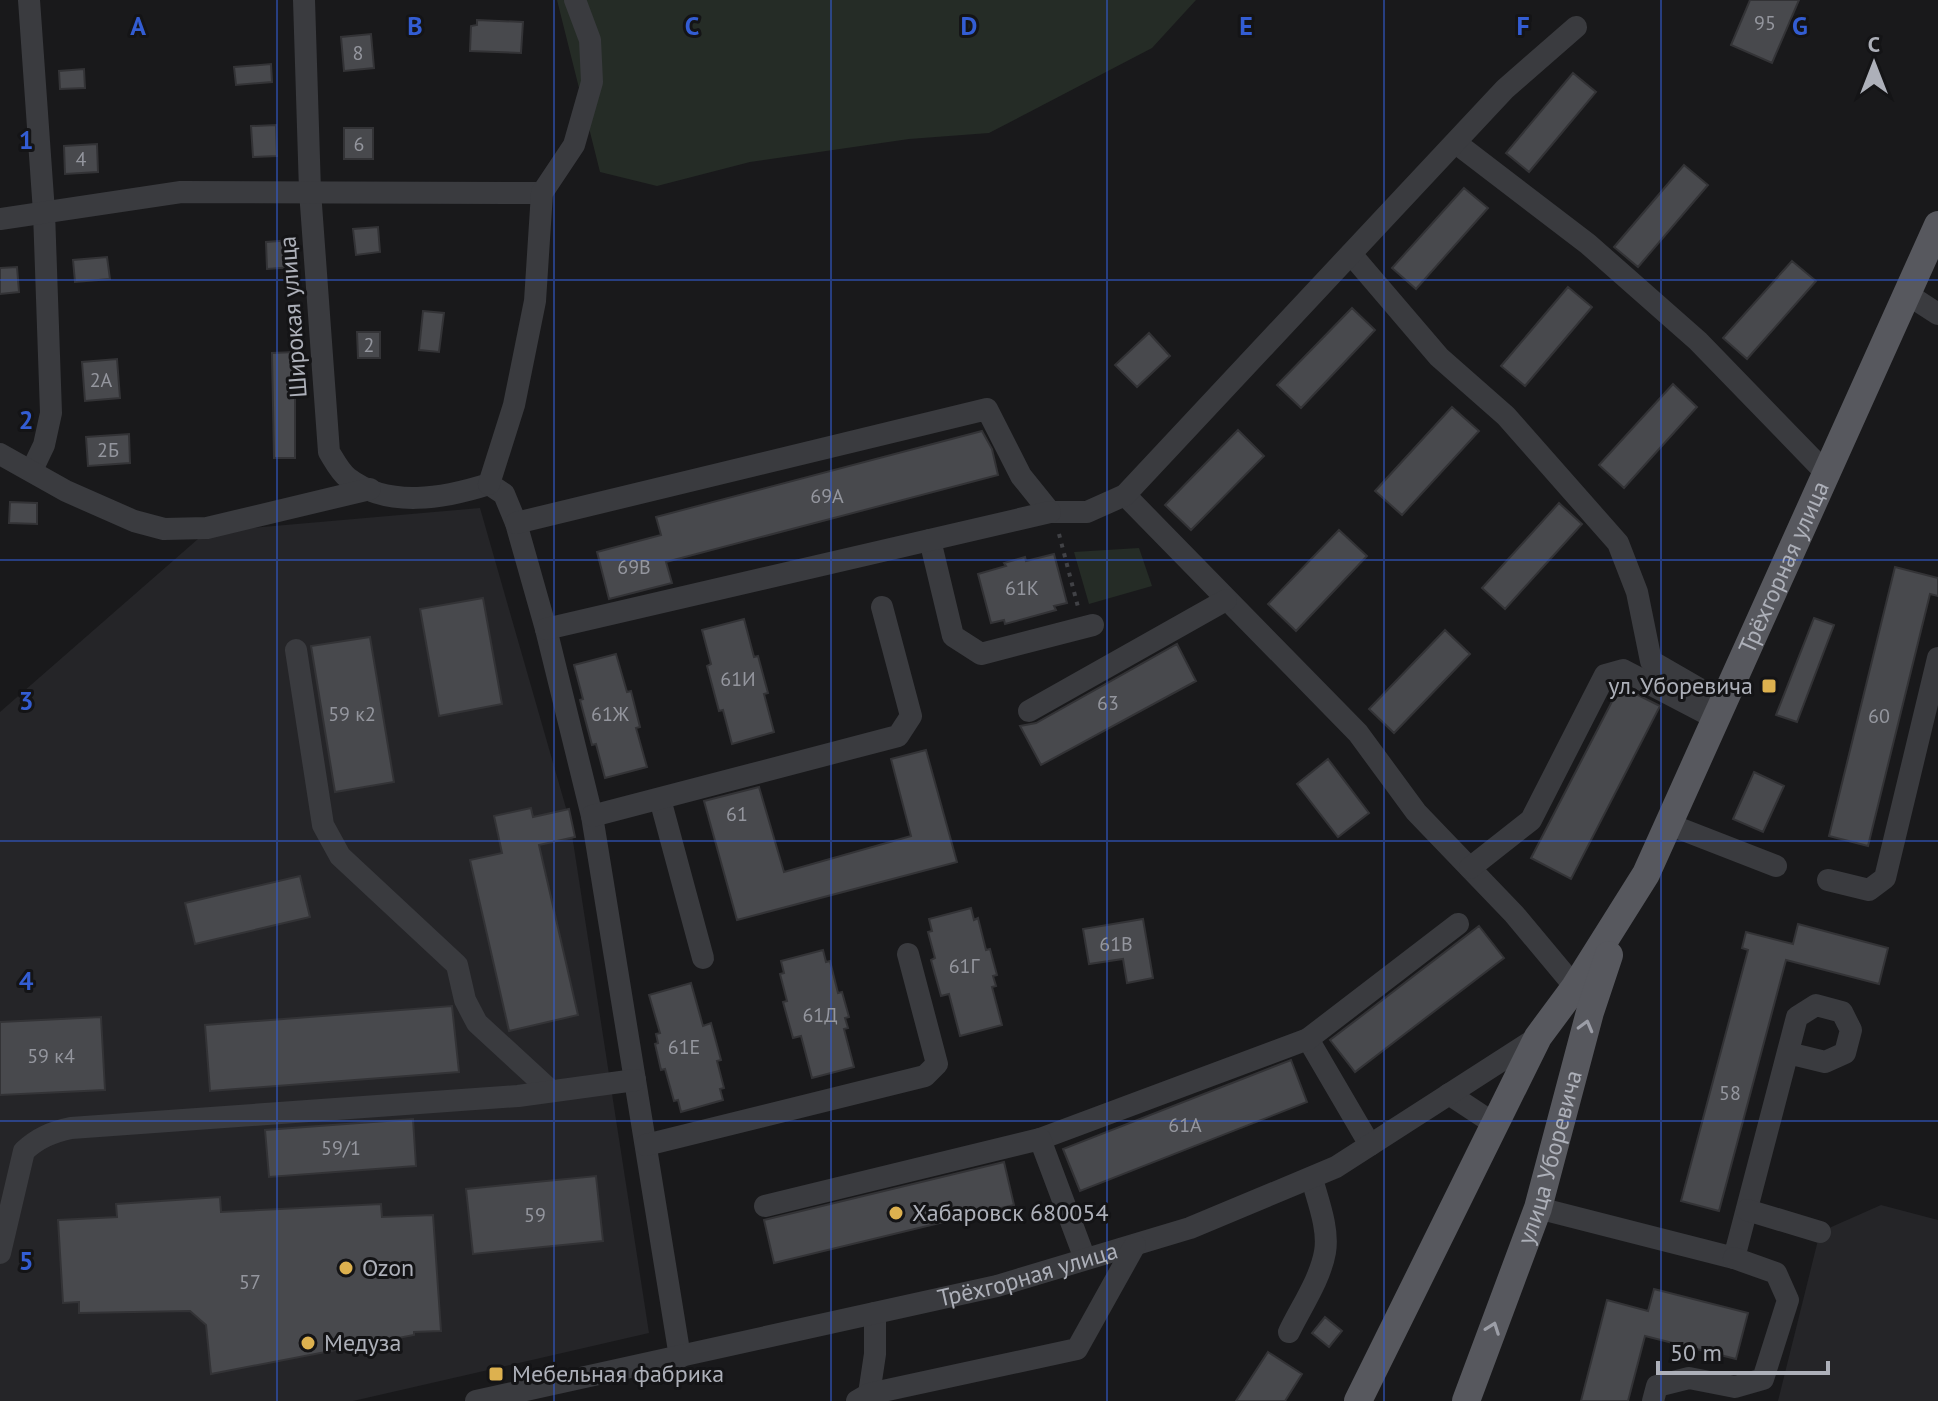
<svg xmlns="http://www.w3.org/2000/svg" width="1938" height="1401" font-family="'PT Sans',sans-serif">
  <rect width="100%" height="100%" fill="#19191b"/>
  <path fill="#252528" d="M 480,508 L 570,822 L 649,1333 L 353,1401 L 0,1401 L 0,712 L 206,532 Z
    M 1881,1205 L 1938,1220 L 1938,1401 L 1778,1401 L 1820,1232 Z"/>
  <path fill="#252c26" d="M 557,0 L 1196,0 L 1152,48 L 989,133 L 909,139 L 750,162 L 657,186 L 600,172 Z
    M 1139,548 L 1152,586 L 1089,604 L 1074,552 Z"/>
  <path fill="#48494d" stroke="#333336" stroke-width="2" d="M 1750,0 L 1799,0 L 1772,63 L 1731,45 Z
    M 477,20 L 523,22 L 521,53 L 470,51 L 471,26 L 477,25 Z
    M 371,34 L 374,68 L 344,71 L 341,37 Z
    M 271,64 L 272,82 L 236,85 L 234,67 Z
    M 84,69 L 85,88 L 60,89 L 59,71 Z
    M 1573,73 L 1596,92 L 1529,172 L 1506,153 Z
    M 276,125 L 277,156 L 253,157 L 251,126 Z
    M 344,128 L 373,128 L 373,159 L 344,159 Z
    M 97,144 L 98,172 L 65,174 L 64,146 Z
    M 1684,165 L 1708,185 L 1638,267 L 1614,247 Z
    M 1464,188 L 1488,208 L 1416,289 L 1392,268 Z
    M 378,227 L 380,252 L 356,255 L 353,229 Z
    M 292,240 L 294,267 L 267,269 L 266,242 Z
    M 107,257 L 110,279 L 75,282 L 73,260 Z
    M 1792,261 L 1816,281 L 1747,359 L 1723,338 Z
    M 17,267 L 19,292 L 0,294 L 0,268 Z
    M 1568,287 L 1592,307 L 1525,386 L 1501,366 Z
    M 1352,308 L 1375,330 L 1301,408 L 1277,385 Z
    M 423,311 L 444,313 L 439,352 L 419,350 Z
    M 357,332 L 380,332 L 380,358 L 358,358 Z
    M 1149,333 L 1170,356 L 1137,387 L 1115,365 Z
    M 295,352 L 295,458 L 274,458 L 272,353 Z
    M 117,359 L 120,398 L 85,401 L 82,362 Z
    M 1673,384 L 1697,407 L 1624,488 L 1599,465 Z
    M 1452,407 L 1479,431 L 1402,515 L 1375,491 Z
    M 1238,430 L 1264,456 L 1191,530 L 1165,505 Z
    M 982,431 L 992,449 L 998,475 L 666,562 L 672,583 L 609,599 L 597,552 L 661,535 L 656,517 Z
    M 129,434 L 130,463 L 88,466 L 86,437 Z
    M 10,502 L 37,503 L 37,524 L 9,523 Z
    M 1559,503 L 1582,524 L 1505,609 L 1482,588 Z
    M 1339,530 L 1367,556 L 1296,631 L 1268,604 Z
    M 1054,554 L 1067,603 L 1054,606 L 1056,610 L 1005,624 L 1004,620 L 991,623 L 978,574 L 1006,566 L 1004,563 L 1025,557 L 1026,561 Z
    M 1895,567 L 1938,578 L 1938,596 L 1930,594 L 1868,846 L 1829,836 Z
    M 483,598 L 502,704 L 439,716 L 420,609 Z
    M 1814,618 L 1834,625 L 1797,722 L 1776,715 Z
    M 744,619 L 754,657 L 758,656 L 768,693 L 764,694 L 774,732 L 732,744 L 723,710 L 719,711 L 707,666 L 711,664 L 702,630 Z
    M 1445,630 L 1470,654 L 1394,733 L 1369,709 Z
    M 370,637 L 394,782 L 335,792 L 311,646 Z
    M 1177,644 L 1196,681 L 1041,765 L 1020,726 L 1036,723 Z
    M 616,654 L 627,692 L 631,691 L 640,727 L 636,728 L 647,767 L 605,778 L 596,744 L 592,745 L 580,700 L 583,699 L 574,665 Z
    M 1620,686 L 1660,706 L 1571,879 L 1531,858 Z
    M 926,750 L 957,862 L 737,920 L 704,801 L 759,787 L 784,872 L 911,836 L 891,759 Z
    M 1328,759 L 1369,813 L 1338,837 L 1297,784 Z
    M 1754,772 L 1784,786 L 1763,832 L 1733,819 Z
    M 531,808 L 533,817 L 569,809 L 575,837 L 539,845 L 578,1015 L 509,1031 L 470,860 L 502,853 L 494,816 Z
    M 300,876 L 310,917 L 195,944 L 185,903 Z
    M 971,908 L 974,920 L 978,918 L 986,950 L 990,949 L 997,975 L 993,976 L 996,986 L 992,987 L 1002,1025 L 960,1036 L 949,994 L 941,996 L 931,960 L 935,958 L 928,932 L 932,931 L 929,919 Z
    M 1143,919 L 1153,978 L 1127,983 L 1123,959 L 1089,964 L 1083,929 Z
    M 1798,924 L 1888,948 L 1879,984 L 1786,960 L 1719,1211 L 1681,1201 L 1748,950 L 1742,948 L 1746,932 L 1793,944 Z
    M 1479,926 L 1504,958 L 1355,1072 L 1330,1040 Z
    M 823,950 L 826,962 L 830,961 L 838,993 L 842,992 L 849,1017 L 845,1018 L 848,1028 L 844,1029 L 854,1067 L 812,1078 L 801,1036 L 793,1038 L 783,1002 L 787,1001 L 780,974 L 784,973 L 781,961 Z
    M 691,983 L 703,1026 L 711,1023 L 721,1060 L 717,1061 L 724,1088 L 720,1089 L 723,1100 L 681,1112 L 678,1100 L 674,1101 L 665,1069 L 661,1070 L 655,1044 L 658,1043 L 656,1034 L 660,1033 L 649,995 Z
    M 452,1006 L 459,1072 L 210,1091 L 205,1025 Z
    M 101,1017 L 105,1090 L 0,1095 L 0,1022 Z
    M 1291,1060 L 1307,1102 L 1080,1191 L 1063,1149 Z
    M 413,1119 L 416,1166 L 269,1177 L 265,1130 Z
    M 1004,1162 L 1014,1205 L 774,1263 L 764,1220 Z
    M 596,1176 L 603,1241 L 473,1254 L 466,1189 Z
    M 220,1197 L 221,1212 L 381,1204 L 382,1217 L 433,1215 L 441,1331 L 414,1332 L 414,1335 L 211,1374 L 206,1325 L 190,1311 L 79,1313 L 79,1302 L 63,1303 L 58,1220 L 117,1217 L 116,1204 Z
    M 1654,1289 L 1748,1313 L 1736,1359 L 1645,1336 L 1628,1401 L 1581,1401 L 1607,1300 L 1648,1311 Z
    M 1325,1317 L 1342,1331 L 1329,1347 L 1312,1333 Z
    M 1268,1352 L 1302,1374 L 1285,1401 L 1236,1401 Z"/>
  <g fill="none" stroke-linecap="round" stroke-linejoin="round">
    <path stroke="#414246" stroke-width="4" stroke-dasharray="4 6" stroke-linecap="butt" d="M 1059,534 L 1078,607"/>
    <g stroke="#3a3b3f" stroke-width="22">
      <path d="M 29,0 L 44,212 L 51,413 L 44,445 L 32,470"/>
      <path d="M 304,0 L 310,191 L 329,452 C 334,460 340,472 348,478 C 388,509 445,498 489,484"/>
      <path d="M 1456,143 L 1588,244 L 1698,341 L 1826,473"/>
      <path d="M 0,219 L 181,192 L 542,193"/>
      <path d="M 1351,254 L 1439,357 L 1506,416 L 1618,543 L 1637,592 L 1651,661 L 1722,702"/>
      <path d="M 1907,294 L 1938,314"/>
      <path d="M 0,454 L 66,491 L 134,521 L 164,529 L 207,528 L 370,489"/>
      <path d="M 489,484 L 504,494 L 516,523 L 546,629 L 592,816 L 680,1357"/>
      <path d="M 489,484 L 514,405 L 535,301 L 542,193 L 574,145 L 592,82 L 590,40 L 575,0"/>
      <path d="M 1125,495 L 1358,733 L 1416,812 L 1514,914 L 1575,987"/>
      <path d="M 516,523 L 987,409 L 1021,476 L 1050,512 L 1087,512 L 1125,495 L 1505,89 L 1576,27"/>
      <path d="M 930,540 L 953,636 L 981,654 L 1093,625"/>
      <path d="M 546,629 L 1050,512"/>
      <path d="M 296,650 L 323,825 L 340,856 L 457,965 L 465,1000 L 477,1023 L 551,1091"/>
      <path d="M 1029,711 L 1226,600"/>
      <path d="M 660,799 L 703,958"/>
      <path d="M 592,816 L 898,736 L 911,716 L 882,607"/>
      <path d="M 1668,824 L 1776,866"/>
      <path d="M 1470,868 L 1531,820 L 1605,675 L 1623,670 L 1715,718"/>
      <path d="M 1828,880 L 1869,890 L 1885,878 L 1938,658"/>
      <path d="M 1308,1039 L 1370,1145"/>
      <path d="M 1449,1094 L 1493,1123"/>
      <path d="M 1040,1139 L 1308,1039 L 1458,924"/>
      <path d="M 646,1145 L 925,1076 L 937,1064 L 908,954"/>
      <path d="M 765,1206 L 1040,1139 L 1085,1259"/>
      <path d="M 1538,1208 L 1734,1258 C 1755,1178 1776,1097 1797,1017 L 1816,1005 L 1842,1012 L 1851,1030 L 1845,1053 L 1825,1062 L 1788,1053"/>
      <path d="M 1747,1210 L 1820,1232"/>
      <path d="M 0,1253 L 24,1151 C 38,1138 52,1132 71,1128 L 518,1096 L 635,1080"/>
      <path d="M 1289,1332 C 1301,1307 1320,1280 1325,1252 C 1329,1229 1318,1201 1312,1179"/>
      <path d="M 869,1394 L 875,1354 L 875,1313"/>
      <path id="s1" d="M 476,1401 L 997,1286 L 1190,1228 L 1336,1167 L 1538,1037"/>
      <path d="M 857,1401 L 869,1394 L 1077,1349 L 1135,1245"/>
      <path d="M 1653,1401 L 1657,1386 L 1689,1378 L 1735,1387 L 1763,1379 L 1788,1300 L 1776,1273 L 1734,1258"/>
    </g>
    <g stroke="#57585e" stroke-width="28">
      <path id="s2" d="M 1358,1401 L 1538,1037 L 1575,987 L 1646,874 L 1938,225"/>
      <path id="s3" d="M 1466,1401 L 1538,1208 L 1590,1012 L 1609,955"/>
    </g>
  </g>
  <defs><path id="oneway-chevron" d="M-2-3.5L2.5 0L-2 3.5" fill="none" stroke-width="1.6" stroke-linecap="round" stroke-linejoin="round" transform="scale(2)"/></defs>
  <g stroke="#9c9ea7">
    <use href="#oneway-chevron" transform="translate(1586 1026) rotate(-75)"/>
    <use href="#oneway-chevron" transform="translate(1493 1328) rotate(-70)"/>
  </g>
  <path fill="none" stroke="#335dd3" stroke-width="2" stroke-opacity="0.55" d="M 277,0 L 277,1401M 554,0 L 554,1401M 831,0 L 831,1401M 1107,0 L 1107,1401M 1384,0 L 1384,1401M 1661,0 L 1661,1401M 0,280 L 1938,280M 0,560 L 1938,560M 0,841 L 1938,841M 0,1121 L 1938,1121"/>
  <g fill="#ddb14f" stroke="#141416" stroke-width="3">
    <rect x="1761" y="678" width="16" height="16" rx="4"/>
    <circle cx="896" cy="1213" r="8"/>
    <circle cx="346" cy="1268" r="8"/>
    <circle cx="308" cy="1343" r="8"/>
    <rect x="488" y="1366" width="16" height="16" rx="4"/>
  </g>
  <g text-anchor="middle" stroke-width="6" stroke-linejoin="round" paint-order="stroke">
    <g font-size="20" fill="#94969e">
      <text x="1765" y="30">95</text>
      <text x="358" y="60">8</text>
      <text x="359" y="151">6</text>
      <text x="81" y="166">4</text>
      <text x="369" y="352">2</text>
      <text x="101" y="387">2А</text>
      <text x="108" y="457">2Б</text>
      <text x="827" y="503">69А</text>
      <text x="634" y="574">69В</text>
      <text x="1022" y="595">61К</text>
      <text x="738" y="686">61И</text>
      <text x="1108" y="710">63</text>
      <text x="352" y="721">59 к2</text>
      <text x="610" y="721">61Ж</text>
      <text x="1879" y="723">60</text>
      <text x="737" y="821">61</text>
      <text x="1116" y="951">61В</text>
      <text x="964" y="973">61Г</text>
      <text x="820" y="1022">61Д</text>
      <text x="684" y="1054">61Е</text>
      <text x="51" y="1063">59 к4</text>
      <text x="1730" y="1100">58</text>
      <text x="1185" y="1132">61А</text>
      <text x="341" y="1155">59/1</text>
      <text x="535" y="1222">59</text>
      <text x="250" y="1289">57</text>
    </g>
    <g font-size="24" fill="#adb0b9" stroke="#141416">
      <text transform="translate(293 317) rotate(-94)" y="8">Широкая улица</text>
      <text dy="8" stroke="none"><textPath href="#s2" startOffset="938">Трёхгорная улица</textPath></text>
      <text dy="8" stroke="none"><textPath href="#s3" startOffset="258">улица Уборевича</textPath></text>
      <text dy="8" stroke="none"><textPath href="#s1" startOffset="566">Трёхгорная улица</textPath></text>
    </g>
    <g font-size="24" fill="#adb0b9" stroke="#141416" text-anchor="start">
      <text x="1753" y="694" text-anchor="end">ул. Уборевича</text>
      <text x="912" y="1221">Хабаровск 680054</text>
      <text x="362" y="1276">Ozon</text>
      <text x="324" y="1351">Медуза</text>
      <text x="512" y="1382">Мебельная фабрика</text>
    </g>
  </g>
  <g font-size="26" text-anchor="middle" font-weight="bold" fill="#335dd3" stroke="#141416" stroke-width="6" stroke-linejoin="round" paint-order="stroke">
    <text x="138" y="35">A</text>
    <text x="415" y="35">B</text>
    <text x="692" y="35">C</text>
    <text x="969" y="35">D</text>
    <text x="1246" y="35">E</text>
    <text x="1523" y="35">F</text>
    <text x="1800" y="35">G</text>
    <text x="26" y="149">1</text>
    <text x="26" y="429">2</text>
    <text x="26" y="710">3</text>
    <text x="26" y="990">4</text>
    <text x="26" y="1270">5</text>
  </g>
  <g transform="translate(1874 64)" stroke="#141416" stroke-width="6" paint-order="stroke">
  <path d="M0-6L14 30L0 20L-14 30Z" fill="#adb0b9"/>
  <text y="-12" font-size="22" font-weight="bold" text-anchor="middle" fill="#adb0b9">С</text>
  </g>
  <path d="M1658 1361v12h170v-12" fill="none" stroke="#adb0b9" stroke-width="4"/>
  <text x="1670" y="1361" font-size="24" fill="#adb0b9" stroke="#141416" stroke-width="6" paint-order="stroke">50 m</text>
</svg>
